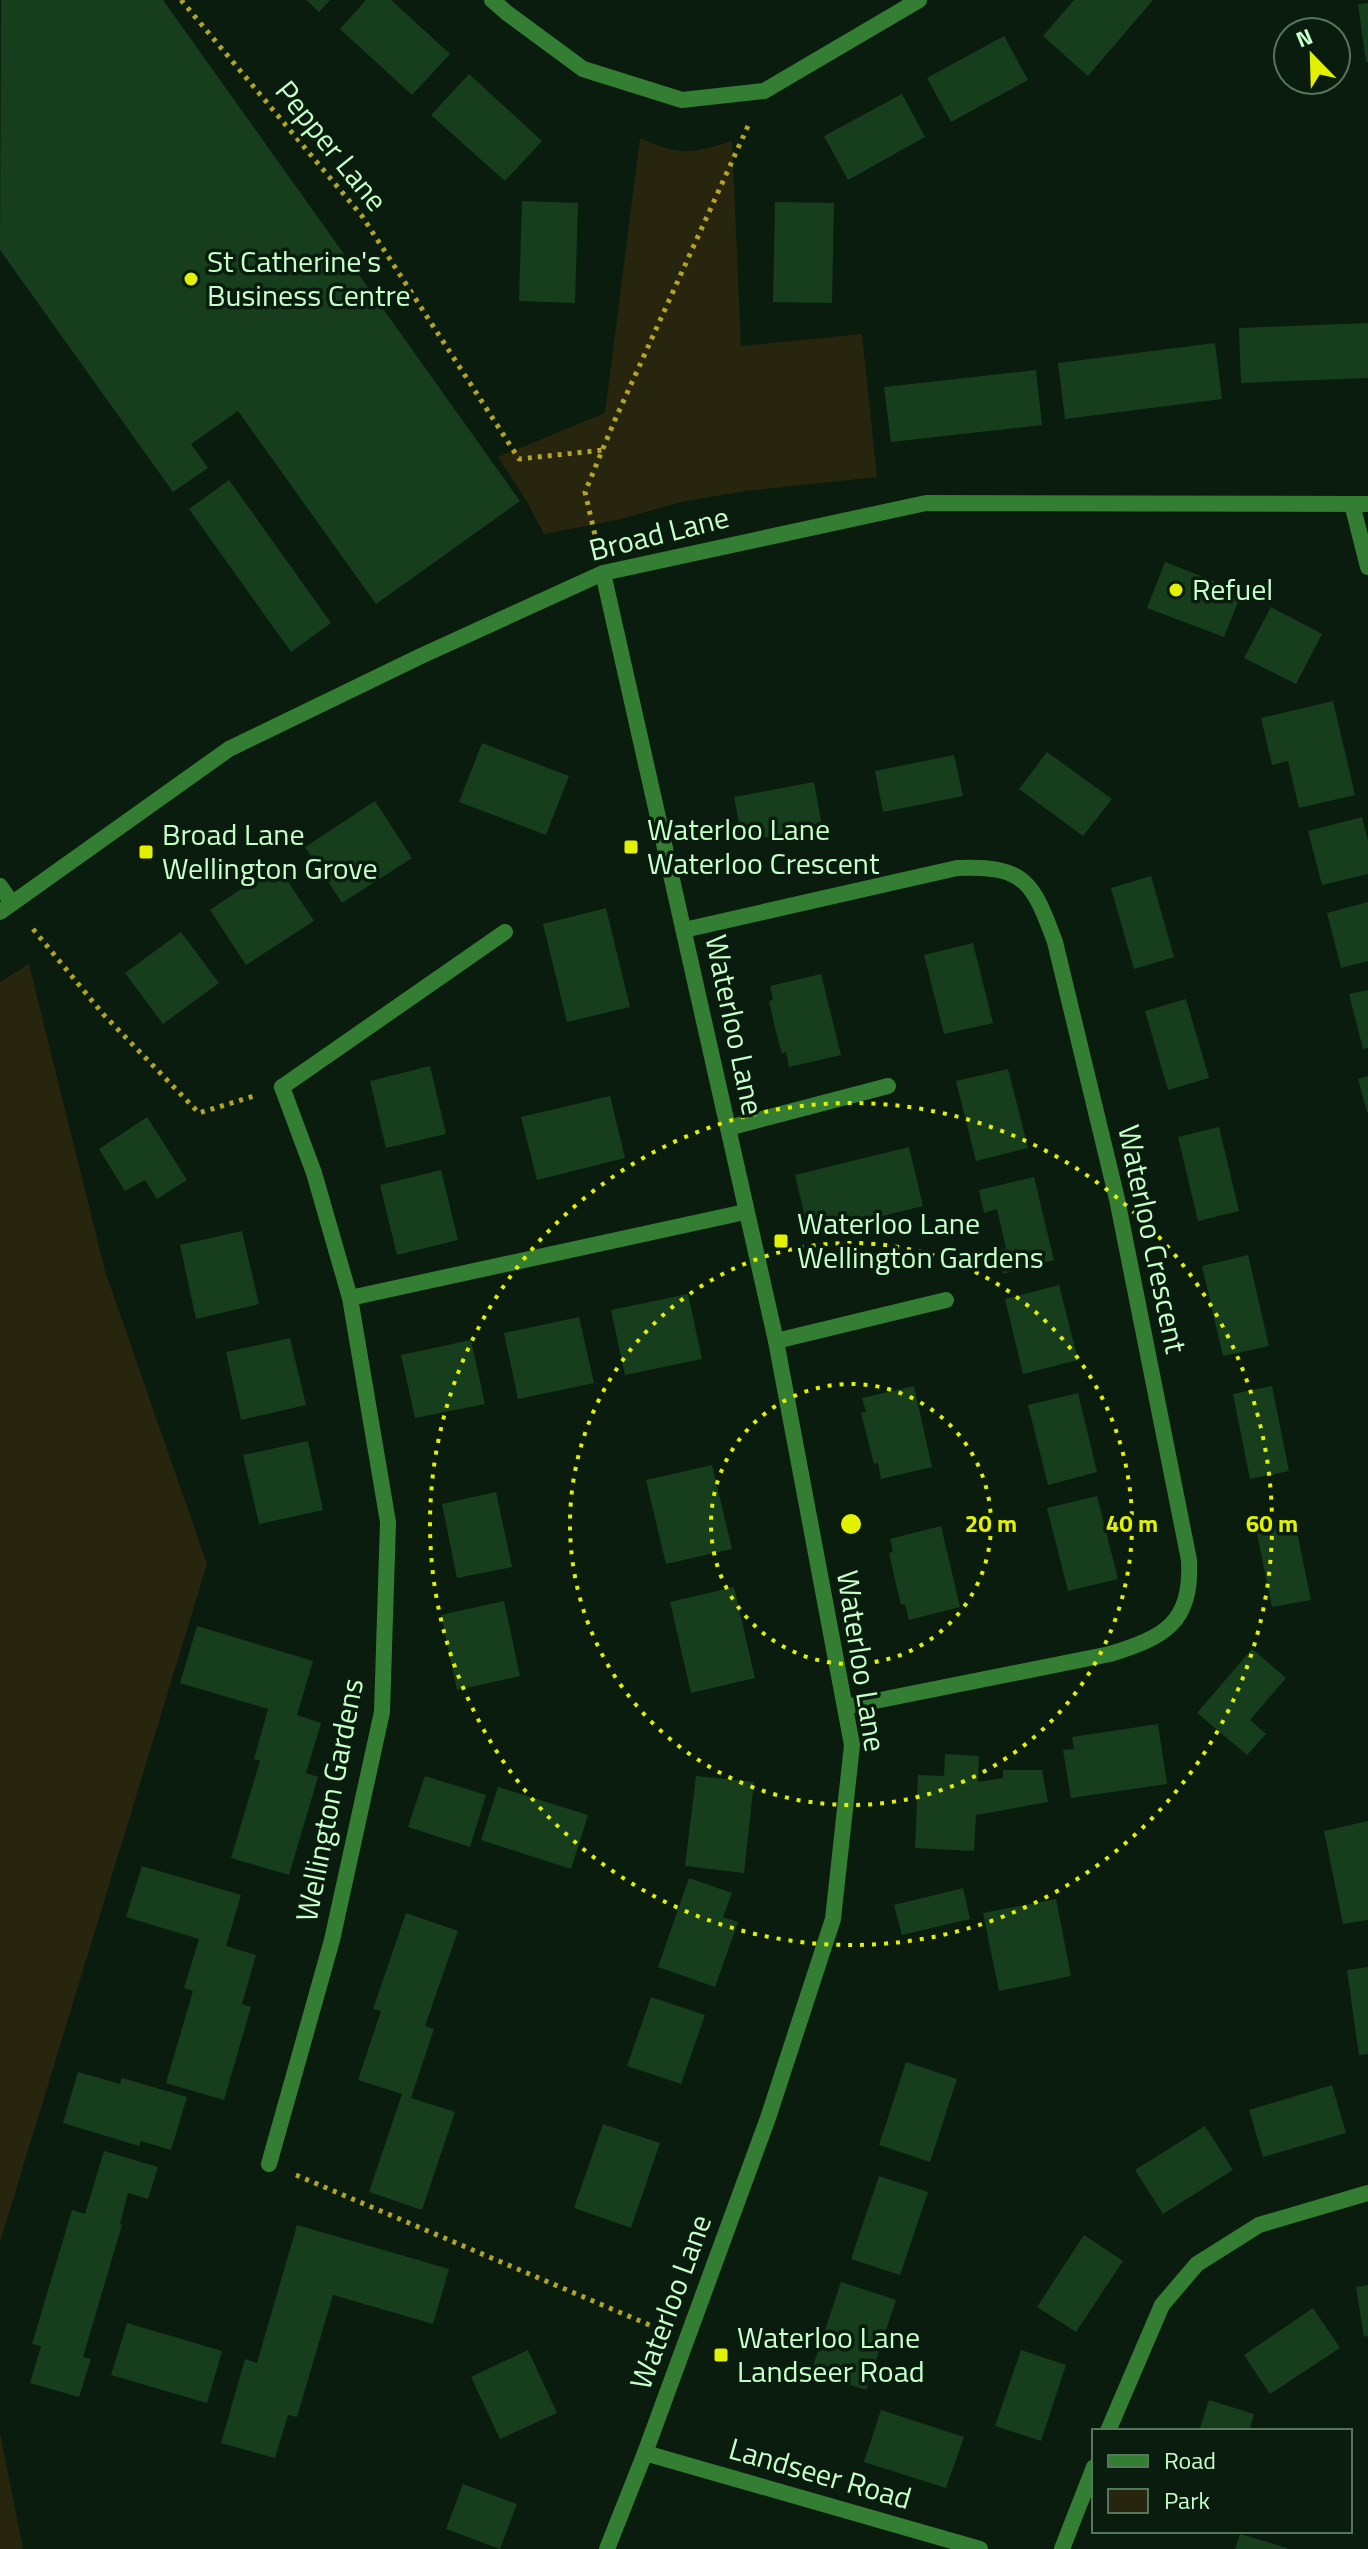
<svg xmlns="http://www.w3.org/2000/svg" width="1368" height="2549" font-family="'Titillium Web',sans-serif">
  <rect width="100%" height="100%" fill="#0a1c0d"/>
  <path fill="#27250d" d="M 640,138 C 679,156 692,154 732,141 L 741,346 L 862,334 L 877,477 L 746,491 L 681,502 L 617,520 L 544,534 L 526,500 L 498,457 L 605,413 Z
    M 29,964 L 105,1271 L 207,1564 L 0,2242 L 0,982 Z
    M 0,2433 L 23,2549 L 0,2549 Z"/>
  <path fill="#163e1c" d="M 1,0 L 163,0 L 520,501 L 376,604 L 238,411 L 191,444 L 208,468 L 173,492 L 0,250 Z
    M 306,0 L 330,0 L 319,12 Z
    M 366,0 L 391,0 L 450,54 L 412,95 L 340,29 Z
    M 1074,0 L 1153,0 L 1088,76 L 1043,36 Z
    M 1368,3 L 1368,62 L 1366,62 L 1358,4 Z
    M 1004,36 L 1028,80 L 951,122 L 927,78 Z
    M 469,74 L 542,141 L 505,181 L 431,115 Z
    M 902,94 L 925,137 L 848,180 L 824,136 Z
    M 522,201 L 578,203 L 575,303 L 519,301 Z
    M 775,202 L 834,203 L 832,303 L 773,302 Z
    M 1368,323 L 1368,378 L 1241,383 L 1239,328 Z
    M 1215,343 L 1222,399 L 1065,419 L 1058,363 Z
    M 1036,370 L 1042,425 L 891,442 L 884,387 Z
    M 229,480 L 331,623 L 291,652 L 189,509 Z
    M 1165,562 L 1242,592 L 1224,637 L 1147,608 Z
    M 1271,607 L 1322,634 L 1296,684 L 1244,658 Z
    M 1333,701 L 1355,795 L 1299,808 L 1288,761 L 1272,765 L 1261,718 Z
    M 482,743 L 569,776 L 546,835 L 459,802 Z
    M 1047,752 L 1112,799 L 1083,836 L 1019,789 Z
    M 954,755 L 963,796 L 883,812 L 875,771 Z
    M 814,782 L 822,826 L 743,842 L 734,797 Z
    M 375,801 L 412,858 L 342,903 L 305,847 Z
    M 1362,817 L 1368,841 L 1368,874 L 1322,885 L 1308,831 Z
    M 277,865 L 314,921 L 246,965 L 210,910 Z
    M 1151,876 L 1174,957 L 1134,969 L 1111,888 Z
    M 1368,902 L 1368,961 L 1341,968 L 1327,913 Z
    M 606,908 L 630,1007 L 567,1022 L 543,924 Z
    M 181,932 L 219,983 L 163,1024 L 125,973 Z
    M 973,943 L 993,1023 L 944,1034 L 924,955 Z
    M 821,974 L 841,1055 L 789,1067 L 786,1052 L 782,1054 L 775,1028 L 769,1001 L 773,1000 L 770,986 Z
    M 1368,990 L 1368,1048 L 1363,1049 L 1349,994 Z
    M 1186,999 L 1209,1078 L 1168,1090 L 1145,1011 Z
    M 430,1066 L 446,1134 L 386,1148 L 370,1081 Z
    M 1008,1069 L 1028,1148 L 976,1161 L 956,1081 Z
    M 1368,1076 L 1368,1112 L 1367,1112 L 1358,1079 Z
    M 610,1096 L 625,1158 L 537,1180 L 521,1117 Z
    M 147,1117 L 187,1180 L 157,1199 L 145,1180 L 125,1191 L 99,1149 Z
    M 1219,1127 L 1239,1211 L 1198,1221 L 1178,1137 Z
    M 909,1147 L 923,1206 L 809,1234 L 795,1175 Z
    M 441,1170 L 458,1240 L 397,1255 L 380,1185 Z
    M 1034,1177 L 1054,1260 L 1003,1274 L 997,1251 L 1006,1248 L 997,1209 L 984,1213 L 979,1190 Z
    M 242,1231 L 259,1304 L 196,1319 L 180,1245 Z
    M 1248,1255 L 1269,1346 L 1223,1356 L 1202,1266 Z
    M 1059,1285 L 1078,1360 L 1023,1374 L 1005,1299 Z
    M 688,1294 L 702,1359 L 625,1375 L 611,1310 Z
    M 579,1317 L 594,1383 L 518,1399 L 504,1333 Z
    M 290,1338 L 306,1405 L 241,1420 L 226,1352 Z
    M 471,1340 L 485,1404 L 415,1418 L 401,1355 Z
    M 914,1386 L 932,1467 L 881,1479 L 878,1463 L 874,1464 L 861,1413 L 866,1412 L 862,1398 Z
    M 1272,1386 L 1289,1471 L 1250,1479 L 1233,1394 Z
    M 1078,1393 L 1097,1472 L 1048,1485 L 1028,1405 Z
    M 308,1441 L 323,1510 L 259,1524 L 243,1455 Z
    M 712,1465 L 732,1549 L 666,1564 L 646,1480 Z
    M 496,1492 L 512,1567 L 457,1578 L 442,1504 Z
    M 1097,1496 L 1118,1579 L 1068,1591 L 1047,1508 Z
    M 1294,1517 L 1311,1600 L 1272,1607 L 1255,1524 Z
    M 941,1526 L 960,1607 L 909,1620 L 905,1604 L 901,1605 L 895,1580 L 889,1553 L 893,1552 L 890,1539 Z
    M 734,1587 L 755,1678 L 691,1693 L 670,1602 Z
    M 504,1601 L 520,1676 L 457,1690 L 441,1615 Z
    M 197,1626 L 313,1661 L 297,1715 L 321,1723 L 306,1773 L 318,1777 L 289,1875 L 231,1858 L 260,1761 L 254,1759 L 268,1709 L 180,1683 Z
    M 1252,1649 L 1286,1678 L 1250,1720 L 1266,1734 L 1247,1755 L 1197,1713 Z
    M 1158,1724 L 1167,1784 L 1071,1798 L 1063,1750 L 1074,1749 L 1072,1737 Z
    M 945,1754 L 979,1756 L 978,1782 L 1003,1778 L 1003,1770 L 1042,1770 L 1048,1802 L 976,1815 L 974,1851 L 915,1848 L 918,1775 L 944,1776 Z
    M 425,1776 L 486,1795 L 470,1847 L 408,1827 Z
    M 696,1776 L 754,1782 L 744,1873 L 685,1866 Z
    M 498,1787 L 588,1815 L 571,1869 L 481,1840 Z
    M 1368,1821 L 1368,1920 L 1343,1924 L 1324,1831 Z
    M 142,1866 L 241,1895 L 226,1946 L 256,1955 L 242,2004 L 251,2007 L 224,2100 L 166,2083 L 193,1991 L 184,1988 L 199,1939 L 126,1917 Z
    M 689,1878 L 732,1893 L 723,1917 L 738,1922 L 715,1987 L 658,1967 Z
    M 963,1888 L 970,1919 L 902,1935 L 894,1905 Z
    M 1056,1899 L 1071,1976 L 999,1991 L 983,1913 Z
    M 406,1913 L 458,1931 L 425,2026 L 434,2029 L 411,2098 L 455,2112 L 422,2210 L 369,2192 L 402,2094 L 358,2080 L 381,2011 L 373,2009 Z
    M 1368,1967 L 1368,2054 L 1359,2055 L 1347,1970 Z
    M 651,1997 L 705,2015 L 681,2084 L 627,2066 Z
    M 906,2062 L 957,2079 L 930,2162 L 879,2145 Z
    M 78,2072 L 120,2084 L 122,2078 L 187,2097 L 171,2150 L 141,2141 L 139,2146 L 63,2123 Z
    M 1332,2085 L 1346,2133 L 1263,2157 L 1249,2110 Z
    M 603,2124 L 660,2143 L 631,2228 L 574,2208 Z
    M 1205,2126 L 1233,2170 L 1163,2214 L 1135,2170 Z
    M 104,2151 L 158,2167 L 148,2199 L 128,2193 L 120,2224 L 122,2225 L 83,2357 L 91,2359 L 79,2397 L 30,2383 L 41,2346 L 32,2344 L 72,2210 L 85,2214 Z
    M 879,2176 L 928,2192 L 900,2275 L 851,2259 Z
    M 297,2225 L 449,2269 L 433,2324 L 333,2295 L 297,2417 L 288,2415 L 275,2458 L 221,2443 L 245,2359 L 257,2363 Z
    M 1084,2235 L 1123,2261 L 1076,2332 L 1037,2307 Z
    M 841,2282 L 896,2300 L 866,2390 L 811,2372 Z
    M 1368,2285 L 1368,2336 L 1364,2337 L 1356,2287 Z
    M 1313,2308 L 1340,2348 L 1270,2394 L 1244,2355 Z
    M 127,2323 L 222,2351 L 207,2403 L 111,2375 Z
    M 528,2350 L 557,2413 L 500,2439 L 471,2377 Z
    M 1021,2350 L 1066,2365 L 1041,2441 L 995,2426 Z
    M 1209,2400 L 1254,2414 L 1249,2431 L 1199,2431 Z
    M 881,2410 L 964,2437 L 946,2488 L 864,2462 Z
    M 463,2484 L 517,2504 L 500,2549 L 446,2529 Z
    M 1240,2534 L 1287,2548 L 1287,2549 L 1235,2549 Z"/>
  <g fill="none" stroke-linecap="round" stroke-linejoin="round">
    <path stroke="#b2a427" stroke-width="5" stroke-dasharray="4 6" stroke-linecap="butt" d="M 181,0 L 362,216 L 519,459 L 603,450
      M 597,544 L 585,492 L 614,422 L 748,126
      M 33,929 L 103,1014 L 199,1113 L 254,1096
      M 296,2175 L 659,2329"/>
    <path stroke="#337e33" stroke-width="16" d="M 282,1087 L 505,932"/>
    <path stroke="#337e33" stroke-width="16" d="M 492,0 L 507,13 L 583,69 L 682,100 L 764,91 L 919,0
      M 1352,504 L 1368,567
      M 0,886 L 12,903
      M 684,930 L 957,868 C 1026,865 1033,883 1055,942 L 1117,1199 L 1189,1560 C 1192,1623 1165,1637 1110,1654 L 845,1707
      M 728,1128 L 888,1086
      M 350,1298 L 745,1212
      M 776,1341 L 946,1300
      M 269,2164 L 332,1940 L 382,1712 L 388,1522 L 350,1298 L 314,1173 L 282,1087
      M 1108,2431 L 1162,2305 L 1197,2264 L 1259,2225 L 1368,2193
      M 645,2453 L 980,2549
      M 1062,2549 L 1094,2467"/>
    <path stroke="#337e33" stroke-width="16" d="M 603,573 L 776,1341 L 852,1745 L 833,1919 L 768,2118 L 645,2453 L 607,2549
      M 0,912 L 229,749 L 421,656 L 603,573 L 926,503 L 1368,504"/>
  </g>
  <g fill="none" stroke="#e2f100" stroke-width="4" stroke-dasharray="4 8">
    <circle cx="851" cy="1524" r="140"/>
    <circle cx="851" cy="1524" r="281"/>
    <circle cx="851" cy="1524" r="421"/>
  </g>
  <g fill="#e2f100" stroke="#0a1c0d" stroke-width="3">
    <circle cx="191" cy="279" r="8"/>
    <circle cx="1176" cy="590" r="8"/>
    <rect x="623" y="839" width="16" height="16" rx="4"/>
    <rect x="138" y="844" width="16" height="16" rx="4"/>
    <rect x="773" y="1233" width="16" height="16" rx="4"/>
    <rect x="713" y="2347" width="16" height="16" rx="4"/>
  </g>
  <g text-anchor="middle" stroke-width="7" stroke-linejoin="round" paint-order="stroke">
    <g font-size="30" fill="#c6ffca" stroke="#0a1c0d">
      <text transform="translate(331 146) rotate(51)" y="10">Pepper Lane</text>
      <text transform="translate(659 534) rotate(-14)" y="10">Broad Lane</text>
      <text transform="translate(734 1025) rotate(78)" y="10">Waterloo Lane</text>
      <text transform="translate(1152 1239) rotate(78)" y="10">Waterloo Crescent</text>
      <text transform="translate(861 1661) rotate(81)" y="10">Waterloo Lane</text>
      <text transform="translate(330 1800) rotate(-79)" y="10">Wellington Gardens</text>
      <text transform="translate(671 2302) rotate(-70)" y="10">Waterloo Lane</text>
      <text transform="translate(820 2474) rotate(16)" y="10">Landseer Road</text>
    </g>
    <g font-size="30" fill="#c6ffca" stroke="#0a1c0d" text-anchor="start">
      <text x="207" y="272">St Catherine's<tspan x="207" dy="34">Business Centre</tspan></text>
      <text x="1192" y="600">Refuel</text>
      <text x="647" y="840">Waterloo Lane<tspan x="647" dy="34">Waterloo Crescent</tspan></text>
      <text x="162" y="845">Broad Lane<tspan x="162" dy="34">Wellington Grove</tspan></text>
      <text x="797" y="1234">Waterloo Lane<tspan x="797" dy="34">Wellington Gardens</tspan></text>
      <text x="737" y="2348">Waterloo Lane<tspan x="737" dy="34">Landseer Road</tspan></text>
    </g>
  </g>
  <circle cx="851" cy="1524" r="12" fill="#e2f100" stroke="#0a1c0d" stroke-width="4"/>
  <g font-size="24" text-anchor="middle" font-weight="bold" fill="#e2f100" stroke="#0a1c0d" stroke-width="7" stroke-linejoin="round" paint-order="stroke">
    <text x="991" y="1532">20 m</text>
    <text x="1132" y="1532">40 m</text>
    <text x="1272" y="1532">60 m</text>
  </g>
  <rect x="1092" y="2429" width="260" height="104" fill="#0a1c0d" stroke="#557759" stroke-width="2"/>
  <rect x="1108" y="2455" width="40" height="12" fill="#337e33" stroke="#557759" stroke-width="2"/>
  <text x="1164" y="2469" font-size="24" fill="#c6ffca">Road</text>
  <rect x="1108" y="2489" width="40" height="24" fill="#27250d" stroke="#557759" stroke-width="2"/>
  <text x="1164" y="2509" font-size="24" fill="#c6ffca">Park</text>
  <g transform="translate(1312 56) rotate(337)"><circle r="38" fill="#0a1c0d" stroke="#557759" stroke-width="2"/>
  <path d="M0-6L14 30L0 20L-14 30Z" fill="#e2f100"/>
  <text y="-12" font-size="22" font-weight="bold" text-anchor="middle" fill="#c6ffca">N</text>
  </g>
</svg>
